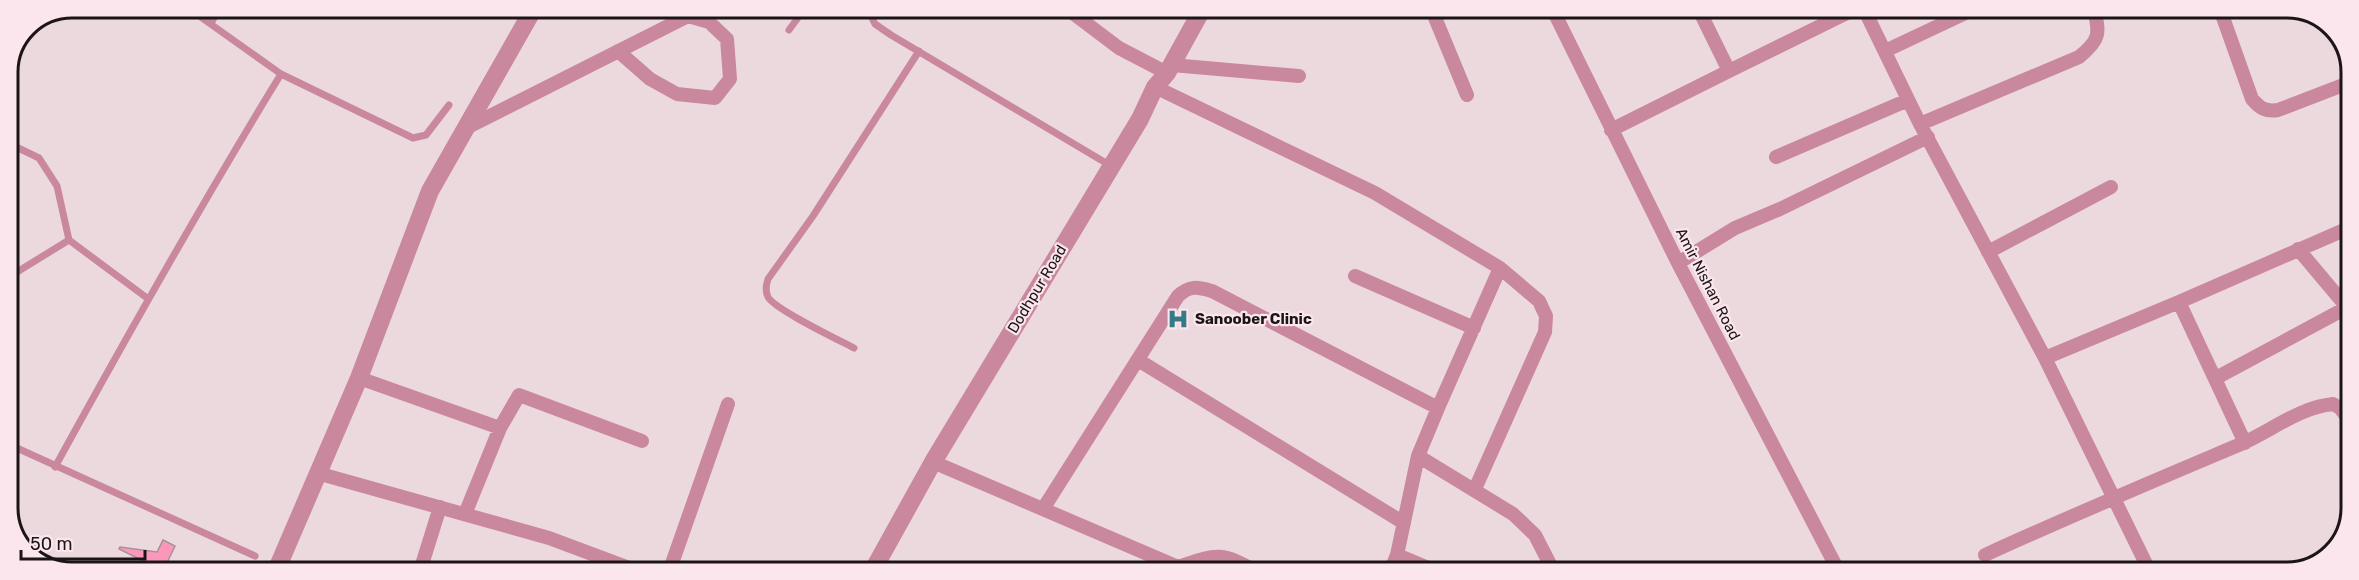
<svg xmlns="http://www.w3.org/2000/svg" width="2359" height="580" font-family="Rubik,sans-serif">
  <rect width="100%" height="100%" fill="#ecd9de"/>
  <path fill="#fc96ba" stroke="#a49298" stroke-width="1.5" d="M 163,540 L 175,546 L 163,571 L 119,549 L 120,547 L 157,552 Z"/>
  <g fill="none" stroke-linecap="round" stroke-linejoin="round">
    <path stroke="#ca889e" stroke-width="7" d="M 188,8 L 281,74 L 413,138 L 426,135 L 449,105
      M 867,8 L 875,24 L 891,35 L 1111,166
      M 211,23 L 220,8
      M 789,30 L 805,8
      M 8,143 L 39,158 L 57,186 L 69,240 L 147,298
      M 8,271 L 17,272 L 69,240
      M 854,348 C 839,340 774,309 768,297 C 765,291 766,285 768,279 L 813,216 L 919,51
      M 8,444 L 255,556
      M 55,467 C 128,334 202,203 281,74
      M 104,566 L 117,571"/>
    <path stroke="#ca889e" stroke-width="14" d="M 1066,8 L 1119,48 L 1167,73
      M 1431,8 L 1467,95
      M 1552,8 L 1678,263 L 1839,572
      M 1864,9 L 1920,124 L 2045,358
      M 2220,9 L 2252,99 C 2260,108 2265,112 2278,110 L 2351,82
      M 1885,51 L 1974,9
      M 1172,65 L 1299,76
      M 1729,71 L 1855,9
      M 1155,87 L 1375,193 L 1500,268 L 1539,301 L 1546,316 L 1545,332 L 1475,489
      M 1920,124 L 2079,57 C 2100,40 2100,34 2094,9
      M 466,128 L 688,16 L 709,22 L 727,39 L 730,79 L 715,98 L 677,94 L 650,79 L 618,51
      M 1611,130 L 1729,71 L 1698,8
      M 1776,157 L 1908,100
      M 2298,249 L 2351,312
      M 1988,252 L 2111,187
      M 1678,263 L 1735,228 L 1780,209 L 1928,137
      M 1355,276 L 1474,328
      M 2179,302 L 2245,443
      M 1138,360 L 1404,523
      M 359,378 L 500,428
      M 2216,378 L 2346,308
      M 1438,408 L 1500,268
      M 1418,456 L 1513,514 L 1535,535 L 1554,572
      M 933,462 L 1178,567 C 1217,554 1220,551 1257,572
      M 317,473 L 549,538 L 640,572
      M 1043,509 L 1178,296 C 1190,285 1197,287 1212,291 L 1438,408 L 1418,456 L 1397,555 L 1390,572
      M 465,514 L 500,428 L 519,395 L 642,441
      M 1397,555 L 1438,572
      M 1985,555 C 2070,516 2156,480 2241,444 C 2271,431 2300,407 2333,404 L 2340,408 L 2350,421
      M 420,571 L 440,507
      M 669,572 L 728,404
      M 2150,572 L 2045,358 L 2179,302 L 2351,227
      M 2287,572 L 2297,567"/>
    <path stroke="#ca889e" stroke-width="18" d="M 276,571 L 359,378 L 430,191 L 534,8
      M 872,572 L 933,462 L 1140,119 L 1155,87 L 1167,73 L 1203,8"/>
  </g>
  <defs>
    <symbol id="hospital-bare" viewBox="-9 -9 18 18"><path d="M-5-5h3v3.5h4V-5h3V5h-3V1.5h-4V5h-3Z" fill="#347c85" stroke="#fae6ec" stroke-width="2.5" paint-order="stroke"/></symbol>
  </defs>
  <g fill-rule="evenodd">
    <use href="#hospital-bare" x="1163" y="304" width="30" height="30"/>
  </g>
  <g text-anchor="middle" stroke-width="4.5" stroke-linejoin="round" paint-order="stroke">
    <g font-size="15" fill="#1c1517" stroke="#fae6ec">
      <text transform="translate(1708 284) rotate(63)" y="5">Amir Nishan Road</text>
      <text transform="translate(1037 289) rotate(-59)" y="5">Dodhpur Road</text>
    </g>
    <g font-size="15" font-weight="bold" fill="#1c1517" stroke="#fae6ec" text-anchor="start">
      <text x="1195" y="324">Sanoober Clinic</text>
    </g>
  </g>
  <path d="M0 0H2359V580H0ZM72 18H2287A54 54 0 0 1 2341 72V508A54 54 0 0 1 2287 562H72A54 54 0 0 1 18 508V72A54 54 0 0 1 72 18Z" fill="#fae6ec" fill-rule="evenodd"/>
  <path fill="none" stroke="#1c1517" stroke-width="3" d="M72 18H2287A54 54 0 0 1 2341 72V508A54 54 0 0 1 2287 562H72A54 54 0 0 1 18 508V72A54 54 0 0 1 72 18Z"/>
  <path d="M21 550v9h124v-9" fill="none" stroke="#1c1517" stroke-width="3"/>
  <text x="30" y="550" font-size="18" fill="#1c1517" stroke="#fae6ec" stroke-width="4.5" paint-order="stroke">50 m</text>
</svg>
